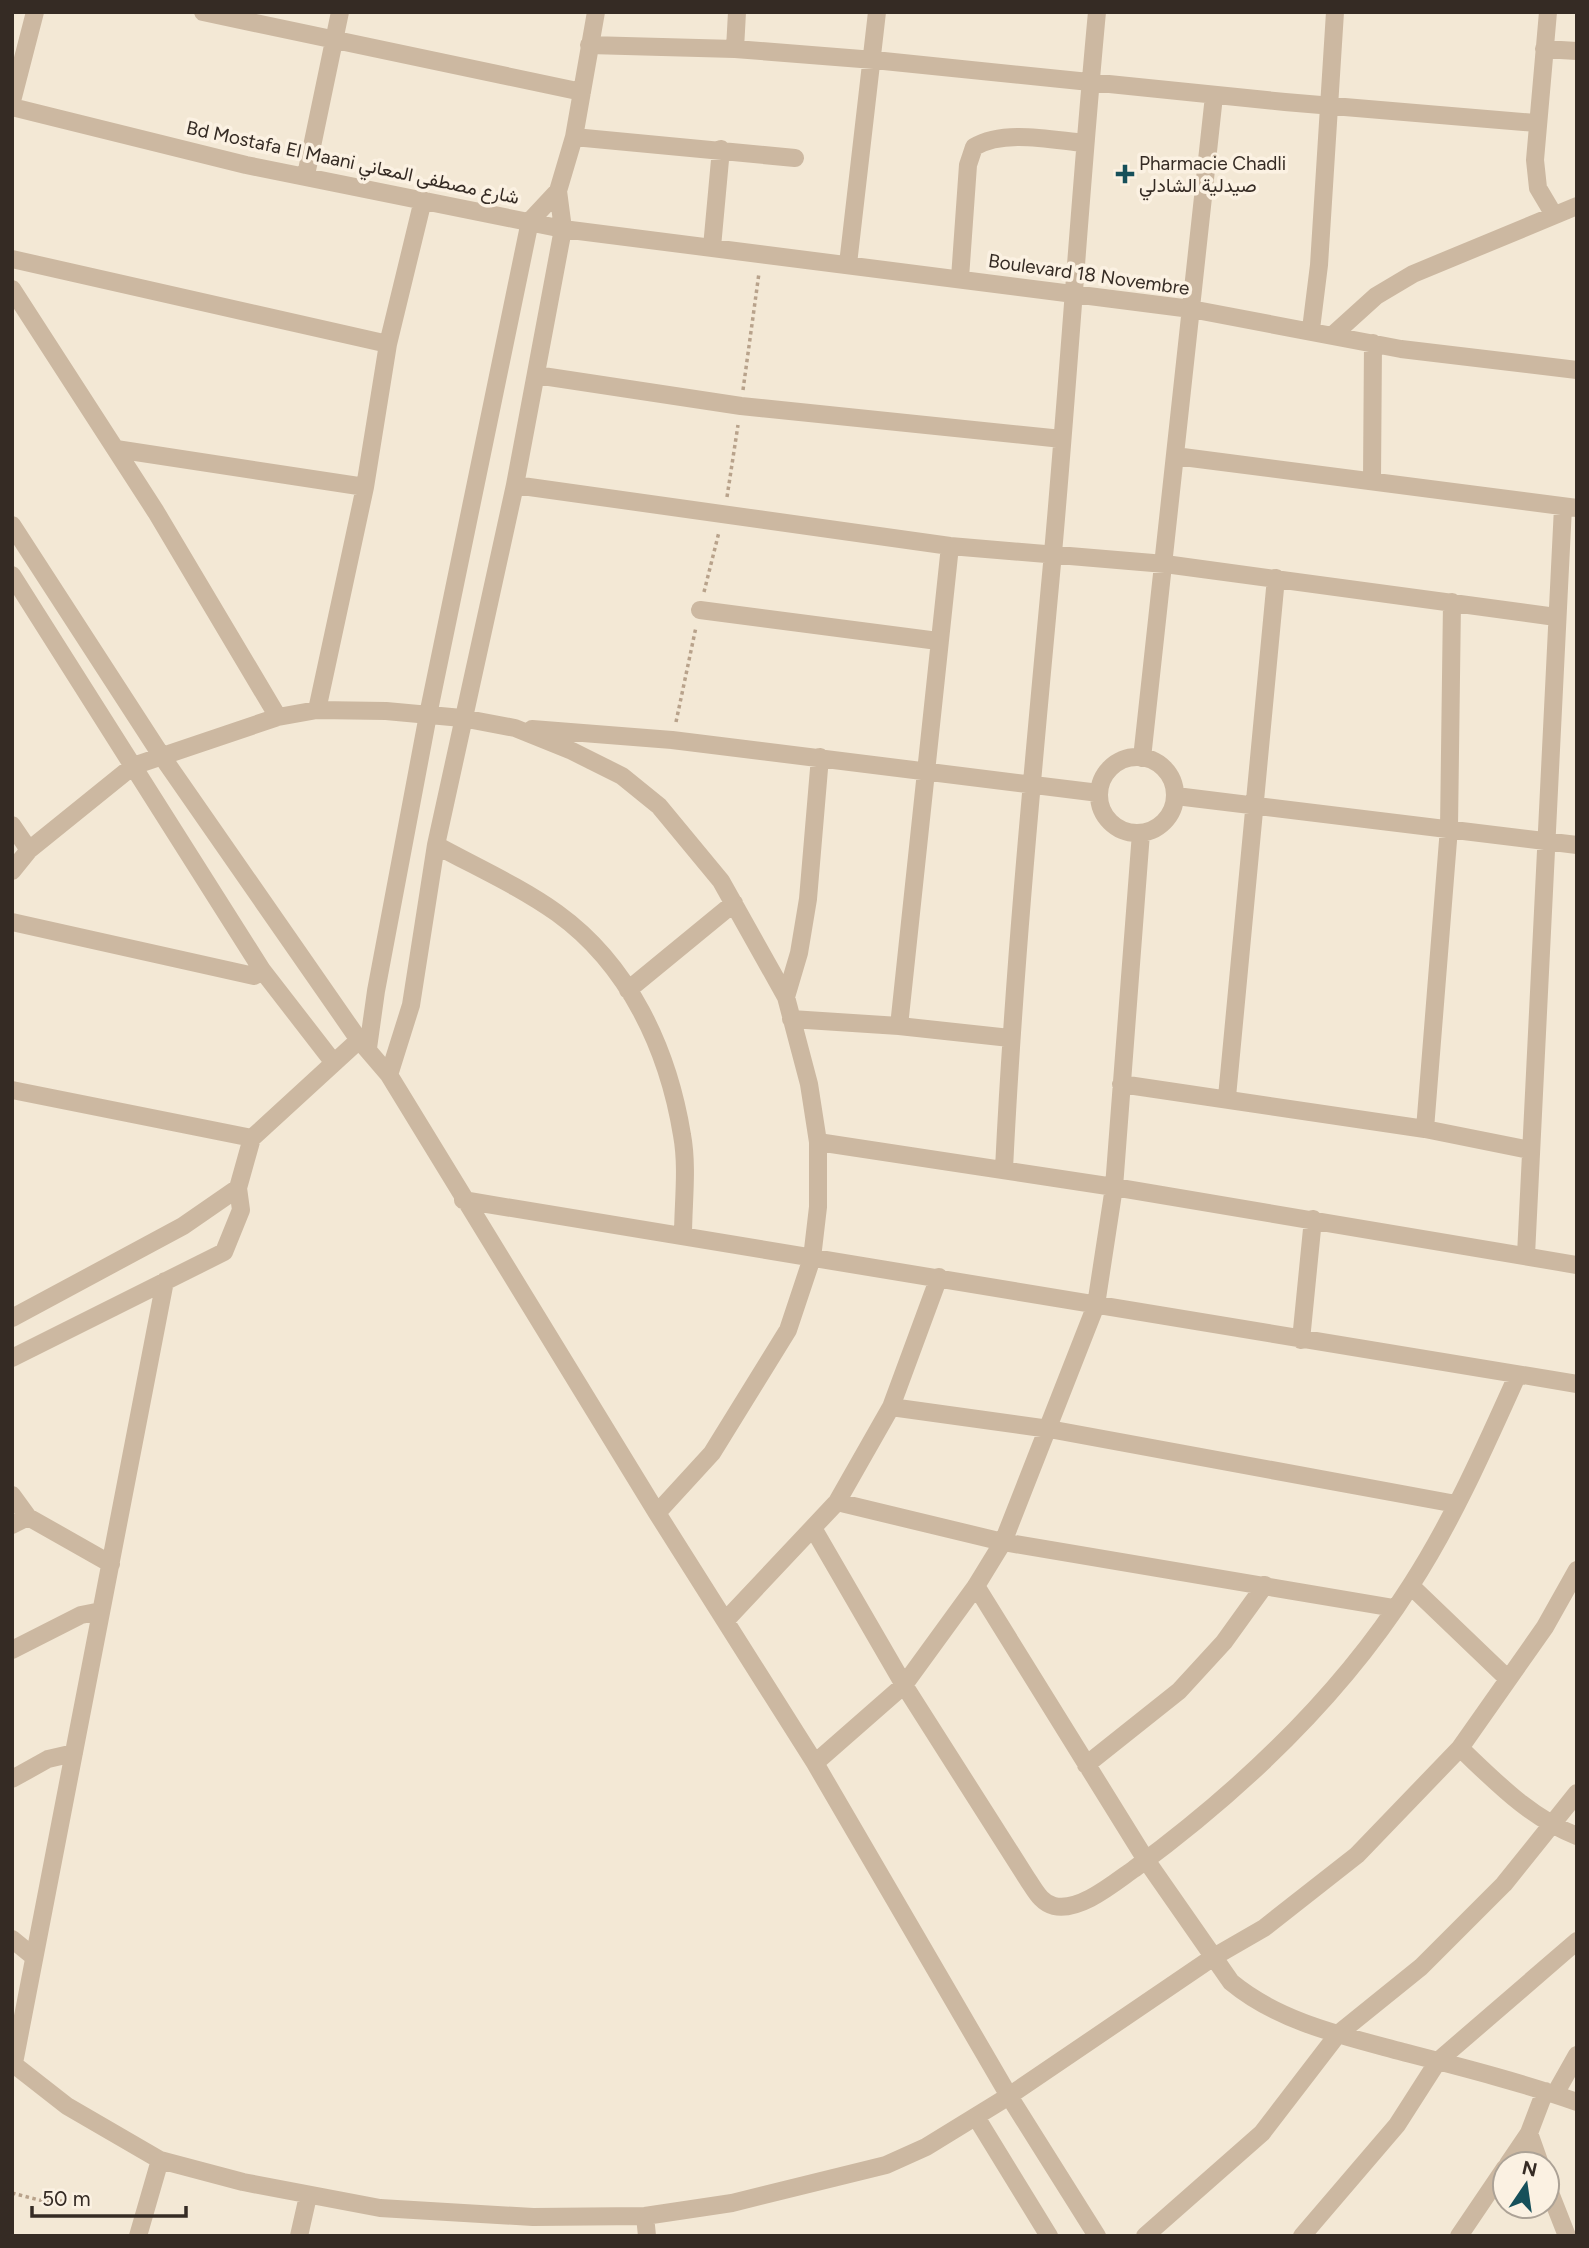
<svg xmlns="http://www.w3.org/2000/svg" width="1589" height="2248" font-family="Figtree,Vazirmatn,sans-serif">
  <rect width="100%" height="100%" fill="#f3e8d5"/>
  <g fill="none" stroke-linecap="round" stroke-linejoin="round">
    <path stroke="#b8a28b" stroke-width="3.5" stroke-dasharray="3.5 3.5" stroke-linecap="butt" d="M 743,390 L 759,273
      M 727,497 L 738,425
      M 704,592 L 719,532
      M 676,722 L 696,627
      M 12,2193 L 43,2201 L 64,2201"/>
    <path stroke="#ccb8a1" stroke-width="18" d="M 203,12 L 582,92
      M 1548,12 L 1535,160 L 1538,188 L 1554,215
      M 589,45 L 735,49 L 874,60 L 1285,102 L 1536,123
      M 735,49 L 737,12
      M 1544,49 L 1577,51
      M 12,101 L 35,12
      M 12,107 L 246,165 L 563,229 L 1191,309 L 1401,349 L 1577,370
      M 574,137 L 795,158
      M 306,175 L 340,12
      M 712,247 L 721,149
      M 12,259 L 388,344
      M 848,264 L 877,12
      M 960,278 L 968,165 L 974,147 C 1004,129 1052,140 1084,143
      M 12,289 L 156,512 L 278,717
      M 1311,329 L 1319,265 L 1335,12
      M 1334,334 L 1376,296 L 1413,274 L 1577,206
      M 536,375 L 741,406 L 1062,439
      M 116,449 L 365,487
      M 1175,456 L 1577,508
      M 1372,479 L 1373,343
      M 515,485 L 950,546 L 1165,564 L 1556,617
      M 12,525 L 161,755 L 359,1040 L 389,1075 L 657,1513 L 815,1763 L 1009,2096 L 1097,2236
      M 12,575 L 262,970 L 334,1063
      M 700,610 L 938,641
      M 317,710 L 365,487 L 388,344 L 423,200
      M 532,729 L 672,740 L 1099,793
      M1099 795a38 38 0 1 1 76 0a38 38 0 1 1-76 0Z
      M 1142,758 L 1214,96
      M 1176,796 L 1577,845
      M 12,825 L 29,850 L 133,766 L 278,717 L 317,710 L 386,711 L 462,718 L 515,728 L 572,751 L 622,776 L 659,806 L 721,881 L 786,997 L 809,1084 L 818,1142 L 818,1207 L 812,1258 L 788,1330 L 712,1453 L 657,1513
      M 436,845 C 476,867 519,886 557,913 C 629,965 668,1049 682,1135 C 688,1167 683,1204 683,1236
      M 12,871 L 29,850
      M 12,922 L 254,976 L 262,970
      M 628,990 L 734,903
      M 786,997 L 799,953 L 808,899 L 820,757
      M 791,1019 L 899,1026 L 1010,1038
      M 899,1026 L 950,546
      M 368,1048 L 376,991 L 428,715 L 530,221 L 558,191
      M 389,1075 L 411,1005 L 436,845 L 515,485 L 563,229 L 558,191 L 574,137 L 596,12
      M 1121,1084 L 1425,1129 L 1530,1150
      M 12,1090 L 252,1138 L 359,1040
      M 1227,1097 L 1276,578
      M 1425,1129 L 1449,828 L 1452,602
      M 818,1142 L 1114,1187 L 1577,1265
      M 1004,1169 C 1014,963 1034,759 1053,553 C 1069,373 1080,192 1097,12
      M 463,1200 L 1577,1384
      M 1526,1255 L 1563,507
      M 12,1318 L 183,1226 L 238,1188
      M 1301,1340 L 1313,1219
      M 12,1358 L 224,1252 L 241,1210 L 238,1188 L 252,1138
      M 891,1407 L 1049,1429 L 1456,1504
      M 12,1495 L 28,1517 L 12,1525
      M 837,1502 L 1003,1542 L 1394,1608
      M 28,1517 L 111,1564
      M 813,1528 L 904,1685 L 1028,1880 C 1035,1890 1041,1903 1054,1906 C 1080,1912 1114,1883 1134,1869 C 1240,1791 1340,1697 1411,1585 C 1453,1520 1485,1447 1517,1376
      M 976,1586 L 1146,1860 L 1231,1982 C 1279,2022 1344,2036 1403,2052 C 1461,2067 1520,2082 1577,2102
      M 1411,1586 L 1508,1679
      M 726,1620 L 837,1502 L 891,1407 L 939,1277
      M 12,1650 L 81,1615 L 101,1611
      M 1460,1748 C 1496,1782 1530,1818 1577,1836
      M 815,1763 L 904,1685 L 976,1586 L 1003,1542 L 1096,1305 L 1114,1187 L 1141,833
      M 1086,1765 L 1179,1691 L 1224,1642 L 1265,1585
      M 12,1779 L 48,1759 L 74,1753
      M 12,1939 L 34,1957
      M 12,2063 L 67,2106 L 160,2160
      M 14,2063 L 165,1281
      M 1555,2094 L 1577,2055
      M 976,2117 L 1049,2236
      M 1529,2133 L 1540,2164
      M 1508,2164 L 1529,2133 L 1545,2091
      M 1547,2185 L 1567,2236
      M 645,2216 L 647,2236
      M 138,2236 L 160,2160 L 243,2182 L 380,2208 L 533,2217 L 645,2216 L 732,2203 L 886,2165 L 926,2147 L 1009,2096 L 1212,1958 L 1264,1928 L 1357,1855 L 1460,1748 L 1545,1627 L 1577,1570
      M 299,2236 L 308,2196
      M 1145,2236 L 1262,2133 L 1338,2034 L 1421,1967 L 1504,1884 L 1577,1793
      M 1302,2236 L 1397,2125 L 1438,2061 L 1577,1941
      M 1459,2236 L 1505,2168"/>
  </g>
  <path fill="#16505a" stroke="#fbf1e2" stroke-width="2.5" d="M1121.5 163.5h7v7h7v7h-7v7h-7v-7h-7v-7h7z"/>
  <g text-anchor="middle" stroke-width="7" stroke-linejoin="round" paint-order="stroke">
    <g font-size="19" fill="#352b24" stroke="#fbf1e2">
      <text transform="translate(353 162) rotate(12)" y="7">Bd Mostafa El Maani شارع مصطفى المعاني</text>
      <text transform="translate(1089 274) rotate(8)" y="7">Boulevard 18 Novembre</text>
    </g>
    <g font-size="19" fill="#352b24" stroke="#fbf1e2" text-anchor="start">
      <text x="1139" y="170">Pharmacie Chadli<tspan x="1139" dy="22">صيدلية الشادلي</tspan></text>
    </g>
  </g>
  <rect width="1589" height="2248" fill="none" stroke="#352b24" stroke-width="28"/>
  <g transform="translate(1526 2185) rotate(13)"><circle r="33" fill="#fbf1e2" stroke="#aca296" stroke-width="2"/>
  <path d="M0-5L12 26L0 18L-12 26Z" fill="#16505a"/>
  <text y="-10" font-size="19" font-weight="bold" text-anchor="middle" fill="#352b24">N</text>
  </g>
  <path d="M32 2206v10h154v-10" fill="none" stroke="#352b24" stroke-width="3.5"/>
  <text x="42" y="2206" font-size="21" fill="#352b24" stroke="#fbf1e2" stroke-width="5" paint-order="stroke">50 m</text>
</svg>
